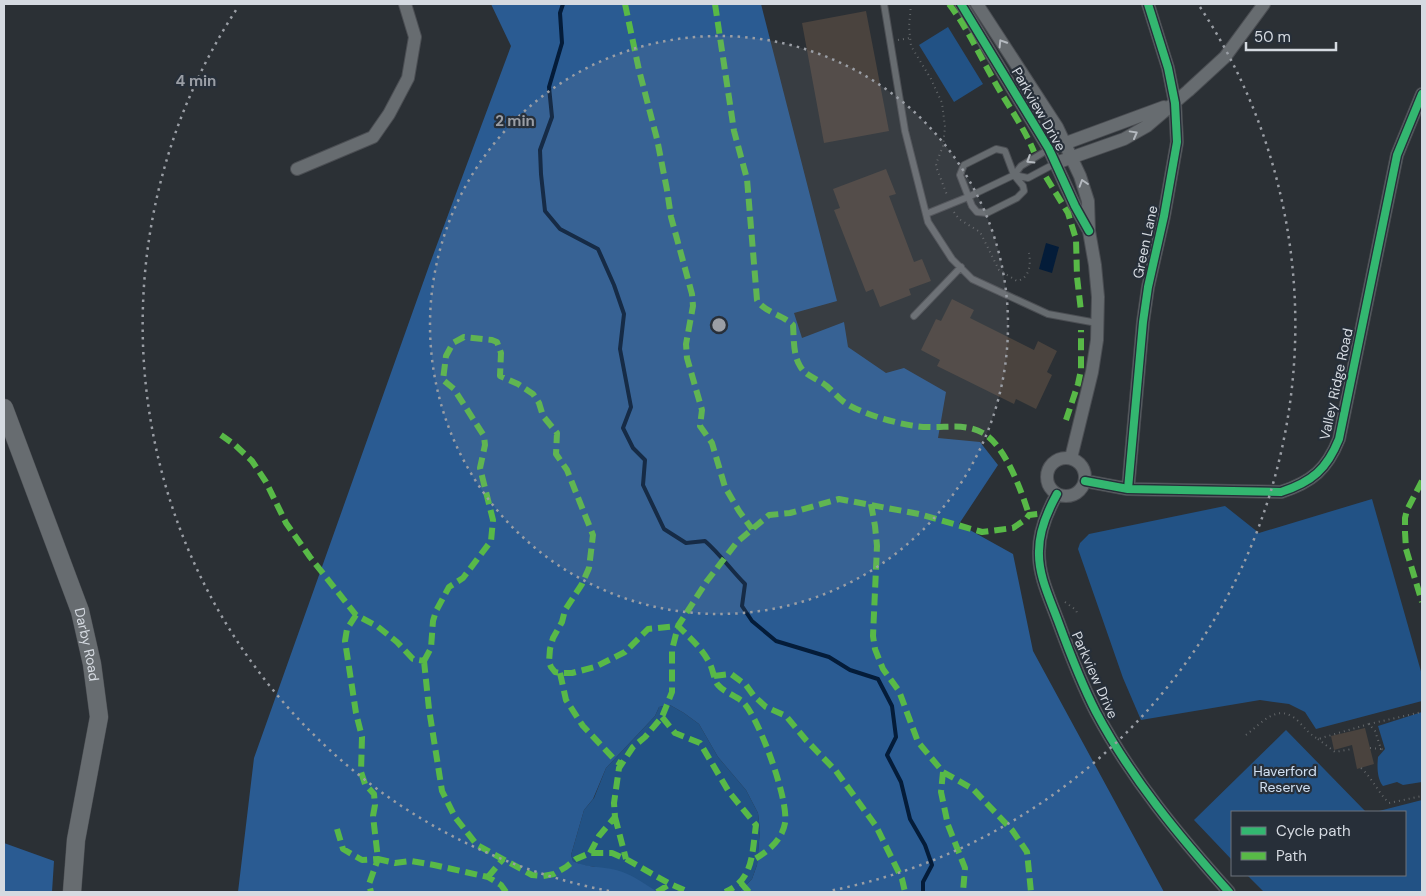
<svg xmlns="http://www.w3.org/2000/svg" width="1426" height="896" font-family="'DM Sans',sans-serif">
  <rect width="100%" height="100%" fill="#2b3035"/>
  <path fill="#225285" d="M 948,27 L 983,84 L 954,102 L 919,45 Z
    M 1372,499 L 1422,675 L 1422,701 L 1316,729 L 1305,712 L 1289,704 L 1260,700 L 1141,720 L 1123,678 L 1078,549 L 1080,543 L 1089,534 L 1225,506 L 1259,533 Z
    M 670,705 L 684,713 L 699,724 L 718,757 L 746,790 L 758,813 L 760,830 L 757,865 L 752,879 L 739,892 L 658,892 L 595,867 L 581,865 L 573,861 L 571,855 L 584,810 L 594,798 L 606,768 L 655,716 L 659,707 Z
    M 1422,712 L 1422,782 L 1403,785 L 1397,782 L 1383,786 C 1377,779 1377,766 1378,757 L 1385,749 L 1378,726 Z
    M 1286,730 L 1366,812 L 1232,812 L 1232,860 L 1194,820 Z
    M 1422,800 L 1422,892 L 1264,892 L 1247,875 L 1405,875 L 1405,812 L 1375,812 Z"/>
  <path fill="#2a5b92" d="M 491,4 L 761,4 L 837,301 L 794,313 L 802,338 L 844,322 L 848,347 L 886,373 L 904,368 L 946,392 L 938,438 L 980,442 L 998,465 L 959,524 L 1013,554 L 1033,651 L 1164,892 L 739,892 L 752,879 L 757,865 L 760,830 L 758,813 L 746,790 L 718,757 L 699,724 L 684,713 L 670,705 L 659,707 L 655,716 L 606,768 L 593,799 L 584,810 L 571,855 L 573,861 C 586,868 601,866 616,870 C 632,874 644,884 658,892 L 238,892 L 254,758 L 429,266 L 511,46 Z
    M 4,843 L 54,861 L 52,892 L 4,892 Z"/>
  <path fill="#041c39" d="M 1046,243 L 1059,247 L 1052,273 L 1039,269 Z"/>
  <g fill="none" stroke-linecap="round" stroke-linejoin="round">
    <path stroke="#041c39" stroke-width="4" d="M 563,4 L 560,13 L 562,43 L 549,87 L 552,117 L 540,150 L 541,174 L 545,211 L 560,229 L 598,249 L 614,285 L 624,314 L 620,349 L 631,407 L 623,428 L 633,448 L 645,460 L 643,485 L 664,529 L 686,543 L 705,541 C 720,554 731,570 745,584 L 742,606 L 752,621 L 776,641 L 829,657 L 850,670 L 878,679 L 892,706 L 896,737 L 887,755 L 901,782 L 910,819 L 925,845 L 932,865 L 923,882 L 923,892"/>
  </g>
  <path fill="#4a433e" d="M 866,11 L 889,131 L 824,143 L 802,23 Z
    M 886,169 L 896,194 L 889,196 L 914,262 L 922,259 L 931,281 L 909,289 L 911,295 L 880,307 L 873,289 L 866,292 L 834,210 L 840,208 L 833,189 Z
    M 952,299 L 974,310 L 970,318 L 1034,350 L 1038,341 L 1057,351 L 1047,372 L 1052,375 L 1036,409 L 1016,399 L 1014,404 L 937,366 L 940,360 L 921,350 L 936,319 L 941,321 Z
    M 1365,728 L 1374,764 L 1357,769 L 1352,745 L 1334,750 L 1331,736 Z"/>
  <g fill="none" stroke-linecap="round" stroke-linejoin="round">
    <defs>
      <path id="service" d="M 884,4 L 905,131 L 928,222 L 952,259 L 972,279 L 1048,314 L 1097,323
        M 996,149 L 1005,151 L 1014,175 L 1023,186 L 1024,191 L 1017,198 L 987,213 L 977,212 L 972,206 L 960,175 L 964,165 Z
        M 1014,175 L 1028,178 L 1056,163
        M 926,214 L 968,197 L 1014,175 L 1021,166 L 1049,149
        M 914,316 L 961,267"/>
      <path id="minor" d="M 961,4 L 1049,149 L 1075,206 L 1088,229
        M 977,4 L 1057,127 L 1080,176 L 1088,201 L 1089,231 L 1095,265 L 1098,297 L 1097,340 L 1092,372 L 1071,458
        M 1058,146 L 1164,107
        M 1056,163 L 1124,139 L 1147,126 L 1188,91 L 1225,57 L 1264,4
        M 297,169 L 373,137 L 389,114 L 408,78 L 415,37 L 405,4
        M1047 477a19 19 0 1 1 38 0a19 19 0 1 1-38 0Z
        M 1085,481 L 1128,489 L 1281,492 C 1312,482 1327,469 1339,439 L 1397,155 L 1422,94
        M 1128,489 L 1143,322 L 1148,287 L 1164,216 L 1177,142 L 1175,103 L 1168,68 L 1148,4
        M 1057,494 C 1047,512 1039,531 1039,551 C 1038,575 1050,599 1058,621 C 1069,651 1081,683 1096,712 C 1131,778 1179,836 1229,892"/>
      <g id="secondary">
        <path id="s1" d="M 4,408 L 80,611 L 92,664 L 99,717 L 76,840 L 72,892"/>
      </g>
    </defs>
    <use href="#service" stroke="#4b4e53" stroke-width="8"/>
    <use href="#minor" stroke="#4b4e53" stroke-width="14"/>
    <use href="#secondary" stroke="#4b4e53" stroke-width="19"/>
    <path stroke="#626669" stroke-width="2" stroke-dasharray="1 4" stroke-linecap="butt" d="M 911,4 L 909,27 L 911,46 L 931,79 L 942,103 L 945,127 L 943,146 L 936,164 L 937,169 L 947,195
      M 898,40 L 910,38
      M 954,212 L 959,219 L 980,232 L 999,270 L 1017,281 C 1030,278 1031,264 1029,253
      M 1065,602 L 1076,610 L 1077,613
      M 1369,724 L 1422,712
      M 1246,735 C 1263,722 1278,702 1298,721 C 1305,728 1309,734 1318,739 L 1369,724 L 1375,731 L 1381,749 L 1385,750
      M 1318,739 L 1335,752 L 1352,749
      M 1370,748 L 1381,749
      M 1361,768 C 1373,779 1377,791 1389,803 L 1422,796"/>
    <use href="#service" stroke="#676c70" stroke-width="6"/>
    <use href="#minor" stroke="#676c70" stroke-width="12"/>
    <use href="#secondary" stroke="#676c70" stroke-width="18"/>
    <path stroke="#58b947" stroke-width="6" stroke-dasharray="12 6" stroke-linecap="butt" d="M 625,4 L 639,70 L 657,139 L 667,190 L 671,217 L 692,294 L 693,306 L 686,344 L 687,358 L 702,410 L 700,426 L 712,443 L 725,487 L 739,511 L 752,529
      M 715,4 L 734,131 L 747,179 L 757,300 C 764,312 783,315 793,325 C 794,338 793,355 800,366 C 805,375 813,377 821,382 C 830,387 836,396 844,402 C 860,414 907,427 927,427 C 947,428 965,423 983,433 C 1005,445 1022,492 1029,515
      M 949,4 C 966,26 978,52 992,77 C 1006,103 1023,125 1034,152
      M 1046,177 L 1068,213 L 1076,239 L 1077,277 L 1081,311
      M 1066,420 L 1078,384 L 1081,370 L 1081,330
      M 221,435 L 235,445 L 252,461 L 266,482 L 286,523 L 310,557 L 356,615 L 377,626 L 397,642 L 413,659 L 424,661
      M 1422,481 L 1407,510 L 1405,518 L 1405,532 L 1406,549 L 1422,602
      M 871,504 L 875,526 L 877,546 L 873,636 L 875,649 L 883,669 L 899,691 L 918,742 L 943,772 L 973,789 L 1012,830 L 1027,852 L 1031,892
      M 356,615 L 347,629 L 345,641 L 356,713 L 362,737 L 361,772 L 365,784 L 374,794 L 375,805 L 373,816 L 378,859 L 395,863 L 411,861 L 434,865 L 488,877 L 501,885 L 506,892
      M 424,661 L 431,648 L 433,621 L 436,611 L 449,587 L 463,578 L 491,541 L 493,520 L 480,468 L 485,445 L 484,436 L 454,389 L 443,380 L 446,356 L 453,343 L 464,337 L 492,340 L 497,342 L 501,353 L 500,376 L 518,384 L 533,394 L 539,403 L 543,416 L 557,433 L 556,454 L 567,470 L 593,535 L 589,568 L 582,584 L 565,610 L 562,622 L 553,638 L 550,649 L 549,662 L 551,667 L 555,672 L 560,673 L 572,673 L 595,667 L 625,652 L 648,629 L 678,626 L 707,581 L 737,542 L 769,515 L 790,513 L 839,499 L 919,514 L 982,532 L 1013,528 L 1026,519 L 1029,515 L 1038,514
      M 424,661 L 429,709 L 442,791 L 455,817 L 477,845 L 532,875 L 543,876 L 554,874 L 566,867 L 576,859 L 590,853 L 612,853 L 626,859 L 670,884 L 689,892
      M 560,673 L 566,700 L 583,726 L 616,761 L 621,764
      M 714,676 L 731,674 L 746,685 L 754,696 L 766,707 L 786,716 L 806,740 L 836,771 L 876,826 L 902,879 L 905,892
      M 662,717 L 675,733 L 700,743 L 729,792 L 756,825 C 752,852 754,880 725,892
      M 943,772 L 941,792 L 948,825 L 965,868 L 963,892
      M 615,817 L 626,859
      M 337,829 L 343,849 L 362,860 L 378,859 L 369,884 L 371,892
      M 590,853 L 599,836 L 615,817 L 614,803 L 619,768 L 633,747 L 645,737 L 662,717 L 672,692 L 672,650 L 678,626 C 690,638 702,648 710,664 C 713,670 714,680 718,685 C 724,692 736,696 743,702 C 759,718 789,800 785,823 C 782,841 766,853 751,861
      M 488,877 L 503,859
      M 741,883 L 749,892
      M 657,892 L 670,884"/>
    <defs>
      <path id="cycleway" d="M 961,4 L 1049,149 L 1075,206 L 1089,231
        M 1085,481 L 1128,489 L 1281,492 C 1312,482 1327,469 1339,439 L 1397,155 L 1422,94
        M 1128,489 L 1143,322 L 1148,287 L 1164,216 L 1177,142 L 1175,103 L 1168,68 L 1148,4
        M 1057,494 C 1047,512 1039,531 1039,551 C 1038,575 1050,599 1058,621 C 1069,651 1081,683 1096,712 C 1131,778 1179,836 1229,892"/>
    </defs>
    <use href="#cycleway" stroke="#272f39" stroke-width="11"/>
    <use href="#cycleway" stroke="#33b770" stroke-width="8"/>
  </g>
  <defs><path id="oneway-chevron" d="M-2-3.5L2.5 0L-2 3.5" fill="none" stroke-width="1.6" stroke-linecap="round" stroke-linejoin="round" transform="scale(1.25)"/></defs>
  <g stroke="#b4b9bf">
    <use href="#oneway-chevron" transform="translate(1002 43) rotate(-122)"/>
    <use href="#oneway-chevron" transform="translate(1134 134) rotate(-29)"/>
    <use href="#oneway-chevron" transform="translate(1030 160) rotate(148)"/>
    <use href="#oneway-chevron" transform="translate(1083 183) rotate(-108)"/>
  </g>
  <circle cx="719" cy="325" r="289" fill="#9a9ea5" fill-opacity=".12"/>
  <g fill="none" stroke="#9a9ea5" stroke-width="2.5" stroke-dasharray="2.5 5">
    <circle cx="719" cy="325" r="289"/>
    <path d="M609 891A577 577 0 0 1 238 7M1200 7A577 577 0 0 1 829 891"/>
  </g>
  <g text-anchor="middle" stroke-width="4.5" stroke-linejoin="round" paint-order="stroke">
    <g font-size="14" fill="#d5dae1" stroke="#272f39">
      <text transform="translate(1039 109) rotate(60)" y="5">Parkview Drive</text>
      <text transform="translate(1145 242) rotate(-78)" y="5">Green Lane</text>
      <text transform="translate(1336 384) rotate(-78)" y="5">Valley Ridge Road</text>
      <text dy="5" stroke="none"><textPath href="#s1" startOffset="251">Darby Road</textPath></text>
      <text transform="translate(1095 675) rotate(66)" y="5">Parkview Drive</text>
    </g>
    <g font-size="14" fill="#d1e0f2" stroke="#272f39">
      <text x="1285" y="776">Haverford<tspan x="1285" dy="16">Reserve</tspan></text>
    </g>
  </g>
  <circle cx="719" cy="325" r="8" fill="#9a9ea5" stroke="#272f39" stroke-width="2.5"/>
  <g font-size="15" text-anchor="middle" font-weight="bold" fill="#9a9ea5" stroke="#272f39" stroke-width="4.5" stroke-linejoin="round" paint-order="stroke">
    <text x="196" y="86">4 min</text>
    <text x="515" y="126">2 min</text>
  </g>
  <rect width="1426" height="896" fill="none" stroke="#d5dae1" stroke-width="10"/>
  <rect x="1231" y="811" width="175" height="65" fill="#272f39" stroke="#6d737c"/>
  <rect x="1241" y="827" width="25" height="8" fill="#33b770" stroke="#6d737c"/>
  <text x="1276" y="836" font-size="15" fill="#d5dae1">Cycle path</text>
  <rect x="1241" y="852" width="25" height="8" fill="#58b947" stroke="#6d737c"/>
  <text x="1276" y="861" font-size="15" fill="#d5dae1">Path</text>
  <path d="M1246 42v8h90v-8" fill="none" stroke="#d5dae1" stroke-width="2.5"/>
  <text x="1254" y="42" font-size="15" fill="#d5dae1" stroke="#272f39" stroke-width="4" paint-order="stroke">50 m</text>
</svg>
